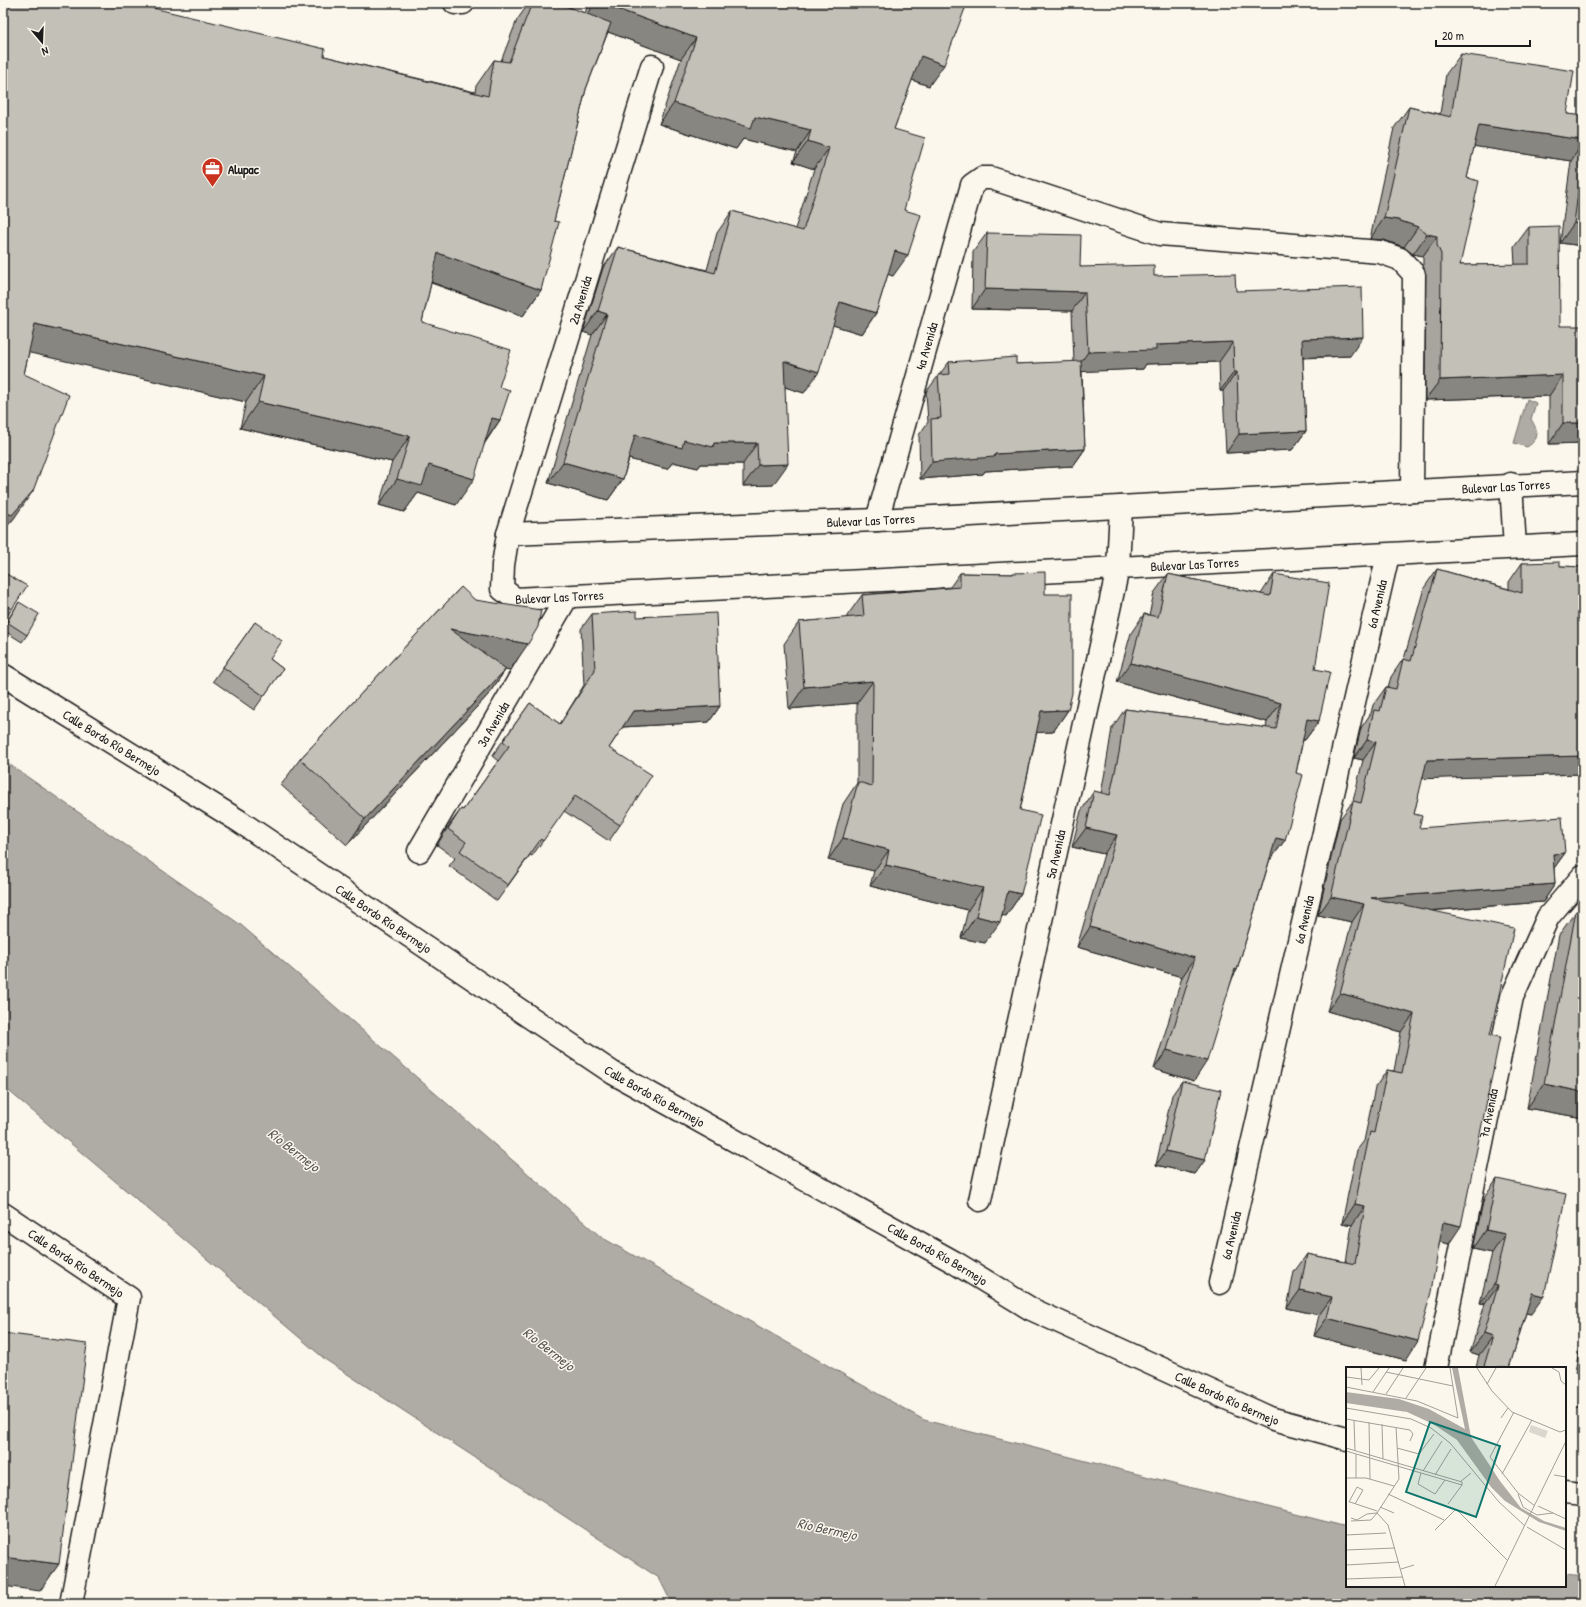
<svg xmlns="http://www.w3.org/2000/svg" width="1586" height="1607" font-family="'Patrick Hand',sans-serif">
  <rect width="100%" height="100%" fill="#fbf7ec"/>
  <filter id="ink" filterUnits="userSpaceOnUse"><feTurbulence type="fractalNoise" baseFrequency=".025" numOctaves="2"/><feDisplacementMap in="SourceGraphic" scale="8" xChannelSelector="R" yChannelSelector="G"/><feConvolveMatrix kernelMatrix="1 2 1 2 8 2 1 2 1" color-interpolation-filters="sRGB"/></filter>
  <g filter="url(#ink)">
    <path fill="#afaca5" stroke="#74726e" d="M 1527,399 L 1536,403 L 1531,419 C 1538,431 1541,438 1527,447 L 1514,443 Z
      M 3,760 L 241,925 L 601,1237 L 924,1420 L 1347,1527 L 1347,1586 L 1565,1586 L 1565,1574 L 1583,1576 L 1583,1604 L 672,1604 L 659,1578 L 326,1360 L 3,1086 Z"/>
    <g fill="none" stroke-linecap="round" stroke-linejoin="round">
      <defs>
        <g id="minor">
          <path d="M 455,3 L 463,3"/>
          <path id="s1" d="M 652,66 L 508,534 L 503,565 L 502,589 L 515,599 L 1583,544"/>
          <path d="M 1511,484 L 1515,547"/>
          <path id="s2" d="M 877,520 L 972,185 L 982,178 L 991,178 L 1160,234 L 1380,252 L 1400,259 L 1414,274 L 1412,491"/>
          <path id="s3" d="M 508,534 L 877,520 L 1583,482"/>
          <path id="s4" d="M 419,851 L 567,597"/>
          <path id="s5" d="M 980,1200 L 1118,568 L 1121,507"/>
          <path id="s6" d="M 3,1214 L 129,1298 L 71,1604"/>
          <path id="s7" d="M 1220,1283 L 1388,555"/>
          <path id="s8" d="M 1436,1368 L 1512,997 L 1548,917 L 1583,876"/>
        </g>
        <g id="major">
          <path id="s9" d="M 3,675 L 239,821 L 613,1073 L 954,1262 L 1031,1309 L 1270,1418 L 1347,1439"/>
          <path d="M 1565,1492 L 1583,1494"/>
        </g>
      </defs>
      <use href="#minor" stroke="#1c1c1c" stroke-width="25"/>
      <use href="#major" stroke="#1c1c1c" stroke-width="25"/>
      <use href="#minor" stroke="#fbf7ec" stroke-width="22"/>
      <use href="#major" stroke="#fbf7ec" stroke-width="22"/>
    </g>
    <path fill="#a8a59e" stroke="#1c1c1c" d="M 3,3 L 324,56 L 475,92 L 476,86 L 494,60 L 501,61 L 517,20 L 529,3 L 558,3 L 585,13 L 589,3 L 967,3 L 929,86 L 912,80 L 894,129 L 904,210 L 893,276 L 888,274 L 876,313 L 862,334 L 833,325 L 804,393 L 785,387 L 773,485 L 743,486 L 743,464 L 701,464 L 698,468 L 673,462 L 667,469 L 629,459 L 623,479 L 608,500 L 548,483 L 592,335 L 583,332 L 603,268 L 618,247 L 707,270 L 717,233 L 732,211 L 795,229 L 814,169 L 793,162 L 797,152 L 743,139 L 736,149 L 659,124 L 681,59 L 608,32 L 586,89 L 554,221 L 541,290 L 523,316 L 431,283 L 422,322 L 499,387 L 500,420 L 485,443 L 456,505 L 418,493 L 404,512 L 379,505 L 392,462 L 240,428 L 246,402 L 29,352 L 24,374 L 15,517 L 3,531 Z
      M 1461,54 L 1567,114 L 1583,116 L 1583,246 L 1560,243 L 1571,161 L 1474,146 L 1467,178 L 1460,265 L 1515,265 L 1514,247 L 1529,227 L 1560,326 L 1583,443 L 1549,444 L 1549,396 L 1425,400 L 1426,274 L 1423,265 L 1423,256 L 1413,254 L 1404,247 L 1384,240 L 1370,239 L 1394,128 L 1409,107 L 1440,114 L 1446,74 Z
      M 987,233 L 1080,267 L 1154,276 L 1236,291 L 1350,356 L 1303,358 L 1306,431 L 1292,450 L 1226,453 L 1223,391 L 1220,391 L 1219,362 L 1146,364 L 1143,369 L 1082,371 L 1085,449 L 1073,466 L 985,471 L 983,474 L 920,479 L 919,435 L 928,422 L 926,392 L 949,362 L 1016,364 L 1074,362 L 1072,311 L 972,309 L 973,252 Z
      M 1522,563 L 1560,566 L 1583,567 L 1583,774 L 1422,778 L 1414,814 L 1419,828 L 1565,853 L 1554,868 L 1555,884 L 1543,902 L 1430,911 L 1490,1035 L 1449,1244 L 1440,1242 L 1406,1360 L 1314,1336 L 1319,1315 L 1287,1308 L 1294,1272 L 1307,1254 L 1346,1262 L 1352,1225 L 1342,1223 L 1357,1150 L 1364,1141 L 1375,1088 L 1387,1070 L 1394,1071 L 1401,1032 L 1327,1011 L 1352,922 L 1318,915 L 1340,819 L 1353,801 L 1363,760 L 1354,758 L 1361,728 L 1371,713 L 1373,705 L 1386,687 L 1388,687 L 1391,677 L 1403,659 L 1404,659 L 1424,588 L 1437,569 L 1509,589 L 1509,582 Z
      M 3,572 L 12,609 L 3,622 Z
      M 960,573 L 1012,574 L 1013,573 L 1045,594 L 1068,710 L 1053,732 L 1037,732 L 1020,810 L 1021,894 L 1006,916 L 1002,915 L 985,943 L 961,938 L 968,910 L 870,886 L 874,871 L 828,860 L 843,804 L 857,783 L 857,703 L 789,709 L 784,644 L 799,622 L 847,618 L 847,616 L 862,595 L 950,587 Z
      M 1168,574 L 1261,594 L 1274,574 L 1315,669 L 1319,721 L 1305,740 L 1303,740 L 1296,773 L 1285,840 L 1271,859 L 1270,859 L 1237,970 L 1233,977 L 1194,1081 L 1154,1069 L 1182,977 L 1077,947 L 1104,854 L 1072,847 L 1081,811 L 1094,791 L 1101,793 L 1105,772 L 1112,728 L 1125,709 L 1266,728 L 1267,722 L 1117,682 L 1131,633 L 1144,614 L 1149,615 L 1154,593 Z
      M 461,587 L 510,670 L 505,669 L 506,669 L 488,695 L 347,845 L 281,785 L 300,759 Z
      M 19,602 L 27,635 L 22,642 L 3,630 L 3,627 Z
      M 592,614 L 637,617 L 720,706 L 709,722 L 623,727 L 609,748 L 620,825 L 609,841 L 564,811 L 532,856 L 530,855 L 497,901 L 449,866 L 455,858 L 437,845 L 450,824 L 461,809 L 463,810 L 498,761 L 492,756 L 530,703 L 560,724 L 584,685 L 581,629 Z
      M 255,622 L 270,659 L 283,669 L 254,710 L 213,681 Z
      M 1576,911 L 1583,913 L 1583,1118 L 1527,1108 L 1559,935 Z
      M 1182,1081 L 1205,1160 L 1195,1174 L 1156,1165 L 1172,1095 Z
      M 1497,1179 L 1531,1314 L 1526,1313 L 1509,1368 L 1476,1368 L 1479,1355 L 1470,1352 L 1485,1304 L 1480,1303 L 1492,1253 L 1473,1249 L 1484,1198 Z
      M 1583,1332 L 1583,1374 L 1575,1372 Z
      M 1583,1384 L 1583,1408 L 1578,1407 Z"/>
    <path fill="#888681" stroke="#1c1c1c" d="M 595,3 L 601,3 L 696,38 L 681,59 L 581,22 Z
      M 921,56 L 944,65 L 929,86 L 906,78 Z
      M 674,103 L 755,117 L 811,130 L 797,152 L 743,139 L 736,149 L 659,124 Z
      M 1479,125 L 1583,140 L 1583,143 L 1571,161 L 1465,145 Z
      M 808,141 L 829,148 L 814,169 L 793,162 Z
      M 1384,218 L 1398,220 L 1418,227 L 1404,247 L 1384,240 L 1370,239 Z
      M 1574,223 L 1583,224 L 1583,246 L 1560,243 Z
      M 1427,234 L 1437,236 L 1423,256 L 1413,254 Z
      M 895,251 L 908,255 L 893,276 L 880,272 Z
      M 438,253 L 541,290 L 523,316 L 420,278 Z
      M 985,289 L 1085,292 L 1072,311 L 972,309 Z
      M 840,302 L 876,313 L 862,334 L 826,323 Z
      M 598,311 L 607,314 L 592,335 L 583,332 Z
      M 35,324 L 264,376 L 246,402 L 17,350 Z
      M 1363,337 L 1350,356 L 1289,358 L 1302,339 Z
      M 1233,342 L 1219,362 L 1146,364 L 1143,369 L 1074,372 L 1088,352 L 1156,345 Z
      M 784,361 L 819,372 L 804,393 L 769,382 Z
      M 1234,372 L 1237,372 L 1223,391 L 1220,391 Z
      M 1563,375 L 1549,396 L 1425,400 L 1440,380 Z
      M 258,402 L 410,436 L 392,462 L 240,428 Z
      M 492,418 L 500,420 L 482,446 Z
      M 1563,423 L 1583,423 L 1583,443 L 1549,444 Z
      M 1306,431 L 1292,450 L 1226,453 L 1239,434 Z
      M 635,435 L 714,443 L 757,443 L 743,464 L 701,464 L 698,468 L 673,462 L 667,469 L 621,457 Z
      M 1085,449 L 1073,466 L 985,471 L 983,474 L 920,479 L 932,462 L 995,454 Z
      M 563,462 L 623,479 L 608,500 L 548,483 Z
      M 788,464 L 773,485 L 743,486 L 758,465 Z
      M 429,465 L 474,479 L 456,505 L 418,493 L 404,512 L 379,505 L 397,479 Z
      M 33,491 L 15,517 L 3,531 L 3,511 Z
      M 450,629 L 528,644 L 510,670 L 432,655 Z
      M 1131,663 L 1281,703 L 1267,722 L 1117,682 Z
      M 506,669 L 488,695 L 347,845 L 365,819 Z
      M 873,681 L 857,703 L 789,709 L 804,687 Z
      M 720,706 L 709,722 L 622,727 L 633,711 Z
      M 1068,710 L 1053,732 L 1026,733 L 1041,711 Z
      M 1307,719 L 1319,721 L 1305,740 L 1294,738 Z
      M 1367,740 L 1376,742 L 1363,760 L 1354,758 Z
      M 1583,756 L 1583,774 L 1414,779 L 1427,760 Z
      M 1086,828 L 1117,835 L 1104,854 L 1072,847 Z
      M 843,838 L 889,850 L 874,871 L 828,860 Z
      M 1276,838 L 1285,840 L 1271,859 L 1263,857 Z
      M 1565,853 L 1552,871 L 1553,854 Z
      M 886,865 L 983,888 L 968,910 L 870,886 Z
      M 1555,884 L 1543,902 L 1361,916 L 1371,898 Z
      M 1008,891 L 1021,894 L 1006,916 L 992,913 Z
      M 1331,897 L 1364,904 L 1352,922 L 1318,915 Z
      M 976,916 L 1000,922 L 985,943 L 961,938 Z
      M 1090,927 L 1195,958 L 1182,977 L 1077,947 Z
      M 1235,969 L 1237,970 L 1224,989 Z
      M 1340,993 L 1414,1014 L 1401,1032 L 1327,1011 Z
      M 1167,1050 L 1207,1061 L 1194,1081 L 1154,1069 Z
      M 1544,1084 L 1583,1092 L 1583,1118 L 1527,1108 Z
      M 1166,1151 L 1205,1160 L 1195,1174 L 1156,1165 Z
      M 1355,1204 L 1365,1206 L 1352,1225 L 1342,1223 Z
      M 1443,1222 L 1461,1226 L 1449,1244 L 1430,1240 Z
      M 1486,1230 L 1505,1234 L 1492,1253 L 1473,1249 Z
      M 1494,1285 L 1498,1286 L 1485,1304 L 1480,1303 Z
      M 1300,1290 L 1332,1297 L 1319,1315 L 1287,1308 Z
      M 1532,1293 L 1544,1296 L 1531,1314 L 1519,1312 Z
      M 1327,1318 L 1418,1341 L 1406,1360 L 1314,1336 Z
      M 1484,1333 L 1493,1336 L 1479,1355 L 1470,1352 Z
      M 1583,1360 L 1583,1374 L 1575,1372 Z
      M 1484,1366 L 1491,1368 L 1482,1368 Z
      M 1583,1400 L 1583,1408 L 1578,1407 Z
      M 3,1557 L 59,1564 L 40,1591 L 3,1586 Z"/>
    <path fill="#c3c0b8" stroke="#1c1c1c" d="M 3,3 L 132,3 L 325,49 L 324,56 L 488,96 L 494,60 L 509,62 L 532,3 L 558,3 L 611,23 L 586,89 L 554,221 L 559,222 L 541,290 L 438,253 L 422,322 L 511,350 L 499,387 L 510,390 L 500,420 L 492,418 L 474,479 L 429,465 L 422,486 L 397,479 L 410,436 L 258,402 L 264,376 L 35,324 L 24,374 L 69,395 L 33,491 L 12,515 L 3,511 Z
      M 601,3 L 833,3 L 838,5 L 838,3 L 967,3 L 944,65 L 921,56 L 894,129 L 925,138 L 904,210 L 921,215 L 908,255 L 895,251 L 876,313 L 840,302 L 819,372 L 784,361 L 788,464 L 758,465 L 757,443 L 714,443 L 713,447 L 684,440 L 682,448 L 635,435 L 623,479 L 563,462 L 607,314 L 598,311 L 618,247 L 715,273 L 732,211 L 803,231 L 829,148 L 808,141 L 811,130 L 755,117 L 751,128 L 674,103 L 696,38 Z
      M 1461,54 L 1574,71 L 1567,114 L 1583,116 L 1583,140 L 1479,125 L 1467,178 L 1479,181 L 1460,265 L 1529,264 L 1529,227 L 1559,226 L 1560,326 L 1583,326 L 1583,423 L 1563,423 L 1563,375 L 1440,380 L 1441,254 L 1437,245 L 1437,236 L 1427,234 L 1418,227 L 1398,220 L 1384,218 L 1409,107 L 1451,117 Z
      M 1583,156 L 1583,224 L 1574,223 Z
      M 987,233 L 1081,235 L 1080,267 L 1154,265 L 1154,276 L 1235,274 L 1236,291 L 1362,287 L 1363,337 L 1302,339 L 1306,431 L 1239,434 L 1237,372 L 1234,372 L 1233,342 L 1156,345 L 1156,350 L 1088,352 L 1085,292 L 985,289 Z
      M 1016,357 L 1016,364 L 1081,361 L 1085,449 L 995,454 L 994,457 L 932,462 L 931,419 L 941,418 L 938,375 L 950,374 L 949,362 Z
      M 1560,562 L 1560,566 L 1583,567 L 1583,756 L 1427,760 L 1414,814 L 1422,816 L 1419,828 L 1562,817 L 1565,853 L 1553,854 L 1555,884 L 1371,898 L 1514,928 L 1490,1035 L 1500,1037 L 1461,1226 L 1443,1222 L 1431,1292 L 1418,1341 L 1327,1318 L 1332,1297 L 1300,1290 L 1307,1254 L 1355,1264 L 1365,1206 L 1355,1204 L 1370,1132 L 1374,1133 L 1387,1070 L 1402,1073 L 1414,1014 L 1340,993 L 1364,904 L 1331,897 L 1353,801 L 1361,803 L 1376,742 L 1367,740 L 1374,710 L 1380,711 L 1386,687 L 1396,689 L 1403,659 L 1411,661 L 1437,569 L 1522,593 L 1522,563 Z
      M 3,572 L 27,586 L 12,609 L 3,603 Z
      M 1045,572 L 1045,594 L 1072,594 L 1072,693 L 1068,710 L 1041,711 L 1020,810 L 1041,815 L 1021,894 L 1008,891 L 1000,922 L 976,916 L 983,888 L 886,865 L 889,850 L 843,838 L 858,782 L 872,786 L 873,681 L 804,687 L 799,622 L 864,616 L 862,595 L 960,587 L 960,573 L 1013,574 L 1013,573 Z
      M 1168,574 L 1270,596 L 1274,574 L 1329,583 L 1315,669 L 1330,672 L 1319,721 L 1307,719 L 1296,773 L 1303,775 L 1285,840 L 1276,838 L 1237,970 L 1235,969 L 1207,1061 L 1167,1050 L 1195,958 L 1090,927 L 1117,835 L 1086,828 L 1094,791 L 1110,795 L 1119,753 L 1125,709 L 1276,729 L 1281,703 L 1131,663 L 1144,614 L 1158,617 Z
      M 461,587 L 475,600 L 541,610 L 538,627 L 528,644 L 450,629 L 506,669 L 365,819 L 300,759 Z
      M 19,602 L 39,614 L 27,635 L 7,622 Z
      M 637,611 L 637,617 L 716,613 L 720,706 L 633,711 L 609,748 L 652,775 L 620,825 L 575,796 L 543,841 L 541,839 L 508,885 L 460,851 L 466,842 L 448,829 L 461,809 L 463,810 L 509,746 L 503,741 L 530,703 L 560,724 L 595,670 L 592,614 Z
      M 255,622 L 282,641 L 270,659 L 283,669 L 264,696 L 223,667 Z
      M 1576,911 L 1583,913 L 1583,1092 L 1544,1084 Z
      M 1182,1081 L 1221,1090 L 1205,1160 L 1166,1151 Z
      M 1497,1179 L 1566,1194 L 1544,1296 L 1532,1293 L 1509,1368 L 1491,1368 L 1484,1366 L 1493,1336 L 1484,1333 L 1498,1286 L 1494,1285 L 1505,1234 L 1486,1230 Z
      M 3,1333 L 87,1344 L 59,1564 L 3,1557 Z"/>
  </g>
  <defs>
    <symbol id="office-pin" viewBox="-11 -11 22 30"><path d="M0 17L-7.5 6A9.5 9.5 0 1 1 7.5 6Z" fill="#c8321e" stroke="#fbf7ec"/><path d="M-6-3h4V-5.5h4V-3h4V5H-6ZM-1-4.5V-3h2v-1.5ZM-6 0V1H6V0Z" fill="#fff"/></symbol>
  </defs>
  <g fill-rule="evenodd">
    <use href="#office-pin" x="200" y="156" width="25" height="34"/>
  </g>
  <g text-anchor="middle" stroke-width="3" stroke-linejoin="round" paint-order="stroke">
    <g font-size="13" font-weight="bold" fill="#1c1c1c" stroke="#fbf7ec" text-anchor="start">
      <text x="228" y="174">Alupac</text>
    </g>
    <g font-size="13" fill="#1c1c1c" stroke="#fbf7ec">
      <text transform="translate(580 300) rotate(-73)" y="5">2a Avenida</text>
      <text dy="5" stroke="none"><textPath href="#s2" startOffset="181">4a Avenida</textPath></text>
      <text dy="5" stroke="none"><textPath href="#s3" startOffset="999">Bulevar Las Torres</textPath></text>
      <text dy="5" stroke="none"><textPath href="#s3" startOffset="363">Bulevar Las Torres</textPath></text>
      <text dy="5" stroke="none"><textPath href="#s1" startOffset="1242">Bulevar Las Torres</textPath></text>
      <text dy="5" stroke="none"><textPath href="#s1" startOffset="606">Bulevar Las Torres</textPath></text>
      <text dy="5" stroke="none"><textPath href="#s7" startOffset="697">6a Avenida</textPath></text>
      <text dy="5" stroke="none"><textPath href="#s4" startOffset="147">3a Avenida</textPath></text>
      <text dy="5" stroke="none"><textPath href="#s9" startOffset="128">Calle Bordo Río Bermejo</textPath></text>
      <text dy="5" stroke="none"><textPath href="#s5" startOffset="354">5a Avenida</textPath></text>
      <text dy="5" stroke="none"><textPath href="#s9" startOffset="452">Calle Bordo Río Bermejo</textPath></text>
      <text dy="5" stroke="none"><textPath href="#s7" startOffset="373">6a Avenida</textPath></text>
      <text dy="5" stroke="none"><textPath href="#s9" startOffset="776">Calle Bordo Río Bermejo</textPath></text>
      <text dy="5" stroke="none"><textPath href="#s8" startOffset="260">7a Avenida</textPath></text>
      <text dy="5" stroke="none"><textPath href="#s7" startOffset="49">6a Avenida</textPath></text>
      <text dy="5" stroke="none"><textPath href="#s9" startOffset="1100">Calle Bordo Río Bermejo</textPath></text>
      <text dy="5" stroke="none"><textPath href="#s6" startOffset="88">Calle Bordo Río Bermejo</textPath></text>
      <text dy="5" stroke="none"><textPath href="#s9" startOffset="1424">Calle Bordo Río Bermejo</textPath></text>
    </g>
    <g font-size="14" font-style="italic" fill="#575653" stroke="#fbf7ec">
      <text transform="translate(294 1150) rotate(38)" y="5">Río Bermejo</text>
      <text transform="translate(549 1349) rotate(38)" y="5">Río Bermejo</text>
      <text transform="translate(827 1529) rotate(12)" y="5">Río Bermejo</text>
    </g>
  </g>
  <g transform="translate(1346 1367)">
    <rect width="220" height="220" fill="#fbf7ec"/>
    <path d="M 185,58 L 202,64 L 199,71 L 183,65 Z" fill="#dad7ce"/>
    <path d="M 106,1 L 112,1 L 125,70 L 154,114 L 175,141 L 198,154 L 220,161 L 220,164 L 193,155 L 159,134 L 145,120 L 111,73 L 87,57 L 61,45 L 0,36 L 0,25 L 53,32 L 83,42 L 119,62 Z" fill="#afaca5"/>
    <path fill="none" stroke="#a29f99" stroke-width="1" d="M 15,1 L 16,18M 131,1 L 146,24 L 166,45 L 214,65 L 220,63M 206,1 L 213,5 L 215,14 L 220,18M 40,5 L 107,19M 0,10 L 23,13 L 33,1M 141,17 L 150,1M 0,20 L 71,34 L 112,51 L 104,1M 27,25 L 43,1M 40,27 L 57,1M 60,31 L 80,1M 0,41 L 65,52 L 85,61 L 104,76 L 153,135 L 179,159M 168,45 L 144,90 L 172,126 L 189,139M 155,51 L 162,41M 0,52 L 64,63 L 67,67 L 64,74M 8,53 L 9,84M 23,55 L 24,112M 36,57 L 37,92M 0,81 L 116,115 L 116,118M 51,81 L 73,87 L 88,67M 0,84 L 116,118M 10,87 L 10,111M 77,104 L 96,74M 75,106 L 72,117 L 89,127 L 99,113M 156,107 L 186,53M 89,108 L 105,82M 208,108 L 220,110M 0,111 L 20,111 L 48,119M 114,115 L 125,106M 42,127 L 98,153M 172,127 L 177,140 L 191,148 L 207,146M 9,137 L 17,123 L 11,120 L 3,135 L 4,135 L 31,144M 102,137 L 116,118M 192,139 L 220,152M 34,140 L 48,146M 31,146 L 53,112 L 50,60M 31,146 L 42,158 L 59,219M 5,151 L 11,153 L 21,147 L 31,146M 5,154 L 25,153 L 31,146M 181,160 L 220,183M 89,163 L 110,142 L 161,193M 0,168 L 40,166M 0,183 L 49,181M 0,198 L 53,195M 55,202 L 68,198M 0,212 L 57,210M 149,219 L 220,74"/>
    <path fill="#0f766e" fill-opacity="0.15" stroke="#0f766e" stroke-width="2" d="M 84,55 L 154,79 L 130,150 L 60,125 Z"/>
    <rect width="220" height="220" fill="none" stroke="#1c1c1c" stroke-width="2"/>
  </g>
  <rect width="1586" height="1607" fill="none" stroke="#fbf7ec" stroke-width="16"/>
  <rect x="8" y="8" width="1570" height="1591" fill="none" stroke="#1c1c1c" stroke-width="1.5" filter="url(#ink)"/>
  <g transform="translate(42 42) rotate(161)" stroke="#fbf7ec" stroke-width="3" paint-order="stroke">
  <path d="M0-3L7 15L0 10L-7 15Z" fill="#1c1c1c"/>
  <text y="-6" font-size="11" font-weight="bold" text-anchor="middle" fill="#1c1c1c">N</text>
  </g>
  <path d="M1436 40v6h94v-6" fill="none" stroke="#1c1c1c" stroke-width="2"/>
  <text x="1442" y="40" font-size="12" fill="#1c1c1c" stroke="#fbf7ec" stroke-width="3" paint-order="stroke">20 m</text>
</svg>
